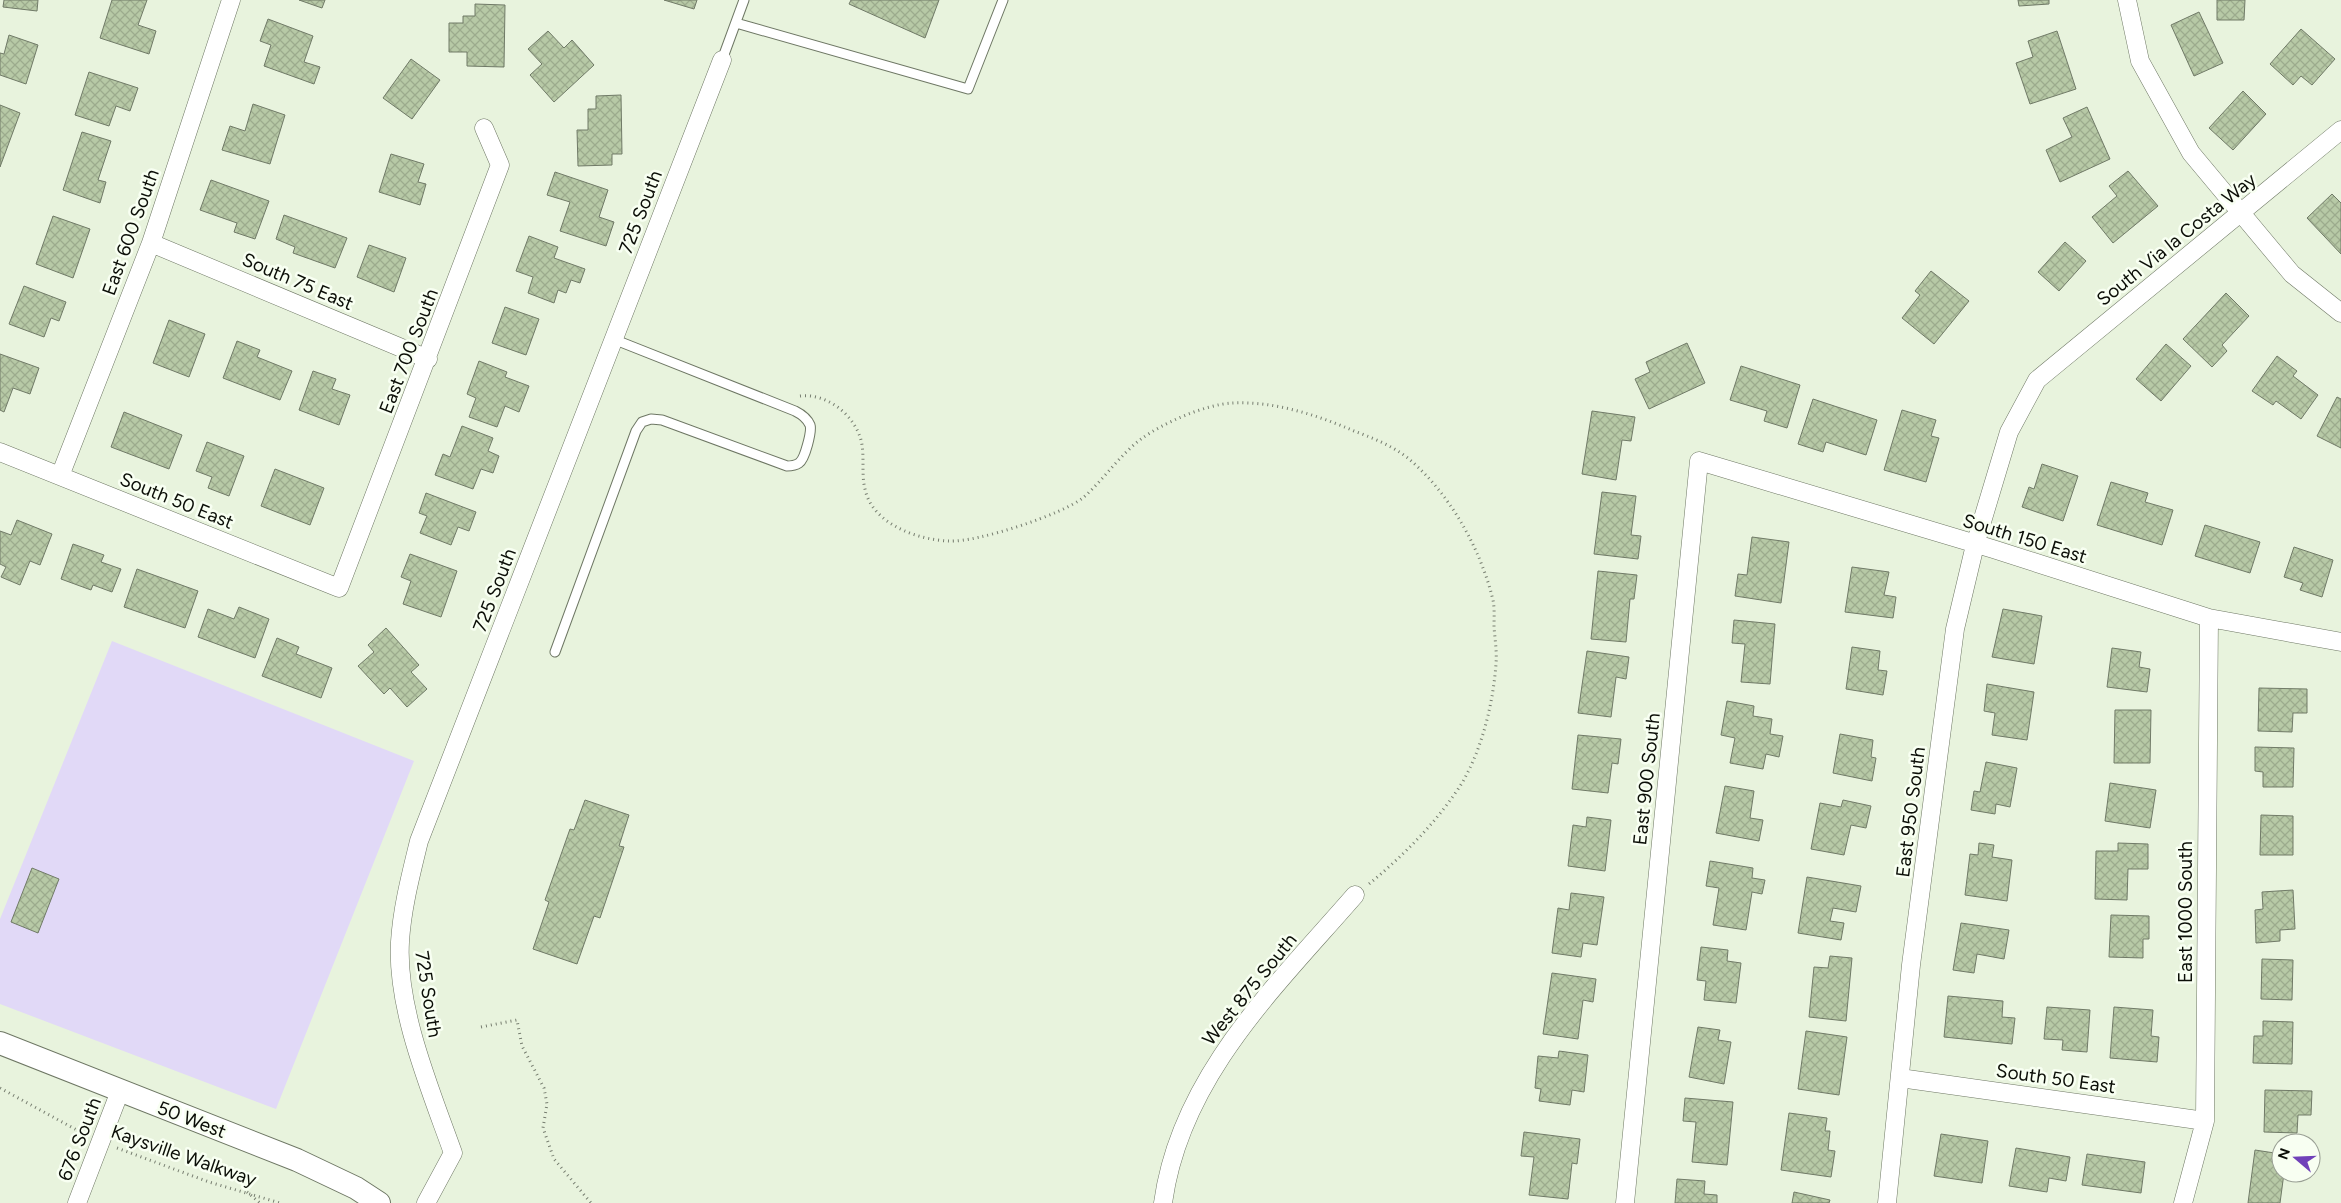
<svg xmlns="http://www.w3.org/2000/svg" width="2341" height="1203" font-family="Figtree,sans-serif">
  <defs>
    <pattern id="building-cross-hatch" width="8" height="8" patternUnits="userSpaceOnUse" patternTransform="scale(1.25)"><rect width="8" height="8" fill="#b7c9a6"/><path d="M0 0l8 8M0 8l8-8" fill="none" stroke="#9cab8d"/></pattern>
  </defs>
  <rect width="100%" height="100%" fill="#e8f3dd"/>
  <path fill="#e1d9f7" d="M 112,641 L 414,761 L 276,1109 L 0,1004 L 0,919 Z"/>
  <path fill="url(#building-cross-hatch)" stroke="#707a67" d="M 4,0 L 38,0 L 37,11 L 3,7 Z
    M 112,0 L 147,0 L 138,25 L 156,31 L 149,54 L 100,38 Z
    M 299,0 L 325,0 L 322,8 Z
    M 664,0 L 697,0 L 694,9 Z
    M 851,0 L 939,0 L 925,38 L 849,4 Z
    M 2018,0 L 2049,0 L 2049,4 L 2019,6 Z
    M 2217,0 L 2245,0 L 2244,20 L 2217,20 Z
    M 475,4 L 505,5 L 504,67 L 467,66 L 467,52 L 449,52 L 449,23 L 463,23 L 463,16 L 475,16 Z
    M 2199,12 L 2223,63 L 2194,76 L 2171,25 Z
    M 268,19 L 313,36 L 304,62 L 320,67 L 314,84 L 264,66 L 271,45 L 260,41 Z
    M 2301,29 L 2335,59 L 2312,85 L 2301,76 L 2293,85 L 2270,64 Z
    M 548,31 L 564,48 L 572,40 L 594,65 L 554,102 L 530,75 L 542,64 L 528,49 Z
    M 2057,31 L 2076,89 L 2030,104 L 2016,63 L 2033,57 L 2028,41 Z
    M 9,35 L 38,45 L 26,84 L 0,75 L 0,53 L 4,54 Z
    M 411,59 L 440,80 L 412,119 L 383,98 Z
    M 89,72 L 138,88 L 130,111 L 116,106 L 109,126 L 75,115 Z
    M 2243,91 L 2266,114 L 2233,150 L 2209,128 Z
    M 621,95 L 622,154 L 612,154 L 612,165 L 578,166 L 577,130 L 588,130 L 588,109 L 596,109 L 596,96 Z
    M 253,104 L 285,115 L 270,164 L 222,150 L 230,126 L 245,131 Z
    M 0,105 L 20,113 L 0,167 Z
    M 2087,107 L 2110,159 L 2060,182 L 2046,150 L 2072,137 L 2063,118 Z
    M 82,132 L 111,141 L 98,180 L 106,182 L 100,203 L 63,190 Z
    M 391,154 L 424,164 L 418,182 L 426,184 L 420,205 L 379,192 Z
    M 2128,171 L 2158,206 L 2113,243 L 2092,217 L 2117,196 L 2109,186 Z
    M 555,172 L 608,190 L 599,217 L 614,222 L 606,246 L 560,231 L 570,202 L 547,195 Z
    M 211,180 L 269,201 L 255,239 L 234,232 L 237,223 L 200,210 Z
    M 2332,194 L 2341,203 L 2341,254 L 2307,218 Z
    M 284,215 L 347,238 L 335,268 L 293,253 L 295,247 L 276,239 Z
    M 53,216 L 90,229 L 73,278 L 36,264 Z
    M 529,236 L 558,247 L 554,258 L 585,269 L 580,283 L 571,280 L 566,293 L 558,290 L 554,303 L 528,293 L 533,277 L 516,271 Z
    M 2065,242 L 2086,261 L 2059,291 L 2038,272 Z
    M 369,245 L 406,258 L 394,292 L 357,277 Z
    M 1931,271 L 1969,301 L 1934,344 L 1902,318 L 1920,295 L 1915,291 Z
    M 24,286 L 66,302 L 59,321 L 51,318 L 44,337 L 9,324 Z
    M 2226,293 L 2249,316 L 2222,345 L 2227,351 L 2212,367 L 2183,339 Z
    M 505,307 L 539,319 L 526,355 L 492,343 Z
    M 169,320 L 205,334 L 189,377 L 153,363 Z
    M 237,341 L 260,350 L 257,357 L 292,371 L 280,400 L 223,378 Z
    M 1687,343 L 1705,383 L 1649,409 L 1635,379 L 1650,372 L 1646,362 Z
    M 2166,344 L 2191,366 L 2161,401 L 2136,379 Z
    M 0,354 L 39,368 L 30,394 L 13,388 L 4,412 L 0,410 Z
    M 2277,356 L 2297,371 L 2293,376 L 2318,395 L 2301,419 L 2276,401 L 2273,405 L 2252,391 Z
    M 479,361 L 507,372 L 505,377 L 529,386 L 519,412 L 505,406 L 497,427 L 469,417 L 476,398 L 467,394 Z
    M 1741,366 L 1800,385 L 1787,428 L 1764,421 L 1767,411 L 1730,400 Z
    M 313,371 L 336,379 L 332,389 L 350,395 L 339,425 L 299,410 Z
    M 2337,397 L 2341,399 L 2341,448 L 2317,436 Z
    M 1813,399 L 1877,420 L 1866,455 L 1826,442 L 1823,452 L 1798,444 Z
    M 1902,410 L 1936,420 L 1931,436 L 1939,438 L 1926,482 L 1884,470 Z
    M 1592,411 L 1635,417 L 1631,441 L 1622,440 L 1616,480 L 1582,474 Z
    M 124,412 L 182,435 L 169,469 L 111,447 Z
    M 462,426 L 493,438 L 488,451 L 499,456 L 493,473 L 481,469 L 473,489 L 435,475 L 443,454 L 450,457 Z
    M 207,442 L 244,456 L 229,496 L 208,488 L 212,477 L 196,471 Z
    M 2042,464 L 2078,476 L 2063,521 L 2022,507 L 2029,487 L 2034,489 Z
    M 275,469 L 324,488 L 310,525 L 261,506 Z
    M 2111,482 L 2148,493 L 2145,502 L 2173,510 L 2162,545 L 2097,525 Z
    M 1602,492 L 1636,496 L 1631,535 L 1641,536 L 1638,559 L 1594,554 Z
    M 426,493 L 476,512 L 469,531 L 458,527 L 451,545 L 420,533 L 427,516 L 419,513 Z
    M 17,520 L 52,534 L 40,565 L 30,561 L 20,585 L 1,577 L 6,567 L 0,564 L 0,531 L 11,535 Z
    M 2205,525 L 2260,542 L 2250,573 L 2195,556 Z
    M 1752,537 L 1789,542 L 1781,603 L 1735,596 L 1738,574 L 1747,575 Z
    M 73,544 L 104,555 L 101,562 L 121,569 L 112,592 L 93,585 L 91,590 L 61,579 Z
    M 2294,547 L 2333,560 L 2322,597 L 2300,590 L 2303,583 L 2284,577 Z
    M 410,554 L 457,571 L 441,617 L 403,604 L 411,581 L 401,577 Z
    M 1852,567 L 1889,572 L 1884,595 L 1896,597 L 1893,618 L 1845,612 Z
    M 137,569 L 198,591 L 185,628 L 124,607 Z
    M 1598,571 L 1637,575 L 1634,599 L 1630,599 L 1626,642 L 1591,639 Z
    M 239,607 L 269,619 L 255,658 L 198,637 L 208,609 L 234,619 Z
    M 2003,609 L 2042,616 L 2034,664 L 1992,657 Z
    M 1734,620 L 1775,624 L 1770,684 L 1741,682 L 1745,644 L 1732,643 Z
    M 386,628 L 419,665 L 411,672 L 427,689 L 407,707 L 390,688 L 384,694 L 358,666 L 374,652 L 368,645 Z
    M 277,638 L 299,647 L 296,654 L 332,668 L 321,698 L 262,676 Z
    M 1852,647 L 1880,651 L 1878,670 L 1887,671 L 1883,695 L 1846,689 Z
    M 2112,648 L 2141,652 L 2139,667 L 2150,669 L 2147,692 L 2107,687 Z
    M 1587,651 L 1629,657 L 1626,679 L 1616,677 L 1611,717 L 1578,713 Z
    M 1987,684 L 2034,692 L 2027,740 L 1992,735 L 1995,713 L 1984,711 Z
    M 2259,688 L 2307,689 L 2307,713 L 2293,713 L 2292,732 L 2258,731 Z
    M 1727,701 L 1754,706 L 1753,716 L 1772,719 L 1770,734 L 1783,736 L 1779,757 L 1766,754 L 1763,769 L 1730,763 L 1735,738 L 1721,735 Z
    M 2115,710 L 2151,710 L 2150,763 L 2114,763 Z
    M 1840,734 L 1873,740 L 1871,757 L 1876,758 L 1872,781 L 1833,773 Z
    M 1578,735 L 1621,739 L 1618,764 L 1612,763 L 1608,793 L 1572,789 Z
    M 2255,747 L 2294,748 L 2293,787 L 2263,787 L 2263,772 L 2255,771 Z
    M 1986,762 L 2017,768 L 2010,807 L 1996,804 L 1995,814 L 1971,810 L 1974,791 L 1980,792 Z
    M 2110,783 L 2156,790 L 2150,828 L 2105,821 Z
    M 1725,786 L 1754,791 L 1750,818 L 1763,820 L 1759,841 L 1716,833 Z
    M 585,800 L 629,815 L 619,846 L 624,847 L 600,918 L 594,916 L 577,964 L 533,949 L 549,902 L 545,900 L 570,829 L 574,830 Z
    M 1843,800 L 1871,806 L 1866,828 L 1851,825 L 1844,855 L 1811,849 L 1820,803 L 1841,807 Z
    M 2261,815 L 2293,816 L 2293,855 L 2260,855 Z
    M 1587,817 L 1611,820 L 1605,871 L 1568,866 L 1573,825 L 1586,827 Z
    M 1979,843 L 1994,845 L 1992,857 L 2012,860 L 2007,901 L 1965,895 L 1970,854 L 1978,855 Z
    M 2118,843 L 2148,844 L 2148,869 L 2128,869 L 2127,900 L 2095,899 L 2096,851 L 2118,851 Z
    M 1710,861 L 1753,868 L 1752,878 L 1765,880 L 1762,894 L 1752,892 L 1746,930 L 1713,925 L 1719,888 L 1706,886 Z
    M 32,868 L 59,879 L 38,933 L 11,922 Z
    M 1807,877 L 1861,886 L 1856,912 L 1833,908 L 1830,921 L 1844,923 L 1841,940 L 1798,933 Z
    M 2293,890 L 2295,929 L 2280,930 L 2280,941 L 2256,943 L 2255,910 L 2263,909 L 2262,892 Z
    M 1571,893 L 1604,897 L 1597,945 L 1583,943 L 1581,957 L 1552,953 L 1558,908 L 1569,910 Z
    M 2111,915 L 2149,916 L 2149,939 L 2143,939 L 2143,958 L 2109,957 Z
    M 1961,923 L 2009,930 L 2004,959 L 1977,954 L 1974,973 L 1953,970 Z
    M 1701,947 L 1728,950 L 1727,961 L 1741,963 L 1736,1003 L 1704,1000 L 1706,981 L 1697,980 Z
    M 1830,956 L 1852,958 L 1846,1021 L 1809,1017 L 1814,967 L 1828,968 Z
    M 2262,959 L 2293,960 L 2292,1000 L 2261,999 Z
    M 1552,973 L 1596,979 L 1593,1002 L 1583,1000 L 1578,1039 L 1543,1034 Z
    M 1948,996 L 2003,1001 L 2002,1017 L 2015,1018 L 2012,1044 L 1944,1037 Z
    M 2047,1007 L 2090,1010 L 2087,1052 L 2062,1050 L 2063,1040 L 2044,1039 Z
    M 2114,1007 L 2153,1010 L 2151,1036 L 2159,1037 L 2157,1062 L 2110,1058 Z
    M 2263,1021 L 2293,1022 L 2292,1064 L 2253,1063 L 2254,1036 L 2263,1036 Z
    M 1698,1027 L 1720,1030 L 1718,1040 L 1731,1042 L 1724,1084 L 1689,1077 Z
    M 1806,1031 L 1847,1037 L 1839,1095 L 1798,1089 Z
    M 1559,1051 L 1588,1055 L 1584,1092 L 1572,1090 L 1570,1105 L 1539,1101 L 1541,1089 L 1535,1088 L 1538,1056 L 1558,1058 Z
    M 2265,1090 L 2312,1091 L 2311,1115 L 2298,1115 L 2297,1133 L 2264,1132 Z
    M 1685,1098 L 1733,1102 L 1727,1165 L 1692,1162 L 1696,1122 L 1683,1121 Z
    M 1789,1113 L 1827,1118 L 1825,1131 L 1830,1131 L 1828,1150 L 1835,1151 L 1831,1177 L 1781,1170 Z
    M 1524,1132 L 1580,1139 L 1577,1164 L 1572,1163 L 1568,1199 L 1529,1195 L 1534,1157 L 1521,1156 Z
    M 1941,1134 L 1988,1141 L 1982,1183 L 1934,1176 Z
    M 2016,1148 L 2070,1157 L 2066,1181 L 2049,1178 L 2047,1192 L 2009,1186 Z
    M 2255,1150 L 2281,1154 L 2281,1173 L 2284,1173 L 2280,1203 L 2248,1203 Z
    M 2087,1154 L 2145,1162 L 2141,1193 L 2082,1185 Z
    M 1677,1179 L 1705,1181 L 1704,1194 L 1717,1195 L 1717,1203 L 1675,1203 Z
    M 1794,1192 L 1830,1200 L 1829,1203 L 1792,1203 Z"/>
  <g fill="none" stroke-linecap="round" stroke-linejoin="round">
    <defs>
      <path id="service" d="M 736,23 L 968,89 L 1003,0
        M 722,60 L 744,0
        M 555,652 L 636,431 L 642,422 L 651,419 L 662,420 L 787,466 C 791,466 796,465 799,463 C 805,459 812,431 810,425 C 807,418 801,414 795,411 L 613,339"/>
      <path id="minor" d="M 2127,0 L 2140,61 L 2191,153 L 2292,274 L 2341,313
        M 151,243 L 428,359
        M 0,452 L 339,588 L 500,165 L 484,128
        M 60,476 L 151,243 L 231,0
        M 1900,1078 L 2205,1121
        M 77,1203 L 120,1091
        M 426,1203 L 453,1153 C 431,1091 396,1009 400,942 C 402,908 411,874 419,841 L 722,60
        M 1163,1203 C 1180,1077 1276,986 1355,895
        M 1625,1203 L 1699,461 L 1993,549 L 2209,618 L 2341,642
        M 1887,1203 L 1911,965 L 1955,629 L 1975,545 L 2009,432 L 2037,380 L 2341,130
        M 2183,1203 L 2205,1121 L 2209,618"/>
      <path id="tertiary" d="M 0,1043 L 297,1160 L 356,1188 L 379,1203"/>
    </defs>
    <use href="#service" stroke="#6e7764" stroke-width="11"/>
    <use href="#minor" stroke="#6e7764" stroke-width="19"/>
    <use href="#tertiary" stroke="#6e7764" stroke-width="24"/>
    <path stroke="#777e70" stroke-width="3" stroke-dasharray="1 4" stroke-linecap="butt" d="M 800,396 C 826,393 854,414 861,440 C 865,455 861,474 865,489 C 872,524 918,540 949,541 C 976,543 1064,514 1084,497 C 1104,479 1120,455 1141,439 C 1163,423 1206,404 1233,403 C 1274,401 1317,415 1354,431 C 1373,438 1393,446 1409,459 C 1449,493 1479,546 1492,596 C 1495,606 1494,617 1494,627 C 1495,639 1497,652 1496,664 C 1493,704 1482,749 1462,783 C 1438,821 1403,856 1369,884
      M 481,1027 L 517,1020 L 522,1046 L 544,1088 L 547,1104 L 543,1128 L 554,1159 L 591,1203
      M 0,1088 L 84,1134
      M 117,1148 L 209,1182 L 280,1203
      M 247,1192 L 260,1203"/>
    <use href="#service" stroke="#fff" stroke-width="9"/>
    <use href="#minor" stroke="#fff" stroke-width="18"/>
    <use href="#tertiary" stroke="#fff" stroke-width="22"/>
  </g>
  <g text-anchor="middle" stroke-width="5" stroke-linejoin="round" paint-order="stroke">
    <g font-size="19" fill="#0b0e07" stroke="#f8fff2">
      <text transform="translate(640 212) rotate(-69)" y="7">725 South</text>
      <text transform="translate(130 232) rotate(-70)" y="7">East 600 South</text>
      <text transform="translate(2176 239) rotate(-39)" y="7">South Via la Costa Way</text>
      <text transform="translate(298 281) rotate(23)" y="7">South 75 East</text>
      <text transform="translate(408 351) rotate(-69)" y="7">East 700 South</text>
      <text transform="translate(177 500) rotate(22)" y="7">South 50 East</text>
      <text transform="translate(2025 538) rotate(17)" y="7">South 150 East</text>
      <text transform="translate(494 590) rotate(-69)" y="7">725 South</text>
      <text transform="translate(1646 779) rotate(-84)" y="7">East 900 South</text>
      <text transform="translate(1910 812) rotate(-83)" y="7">East 950 South</text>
      <text transform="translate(2185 912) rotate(-90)" y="7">East 1000 South</text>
      <text transform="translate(1249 989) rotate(-51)" y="7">West 875 South</text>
      <text transform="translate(429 994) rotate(81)" y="7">725 South</text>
      <text transform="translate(2056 1078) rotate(8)" y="7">South 50 East</text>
      <text transform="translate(192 1119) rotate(21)" y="7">50 West</text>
      <text transform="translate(79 1139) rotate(-69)" y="7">676 South</text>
      <text transform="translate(184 1155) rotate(19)" y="7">Kaysville Walkway</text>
    </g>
  </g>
  <g transform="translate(2296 1158) rotate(289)"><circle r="24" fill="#f8fff2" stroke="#999f94"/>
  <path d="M0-4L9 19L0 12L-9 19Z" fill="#7041b9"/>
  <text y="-8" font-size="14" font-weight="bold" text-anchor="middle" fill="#0b0e07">N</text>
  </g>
</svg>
